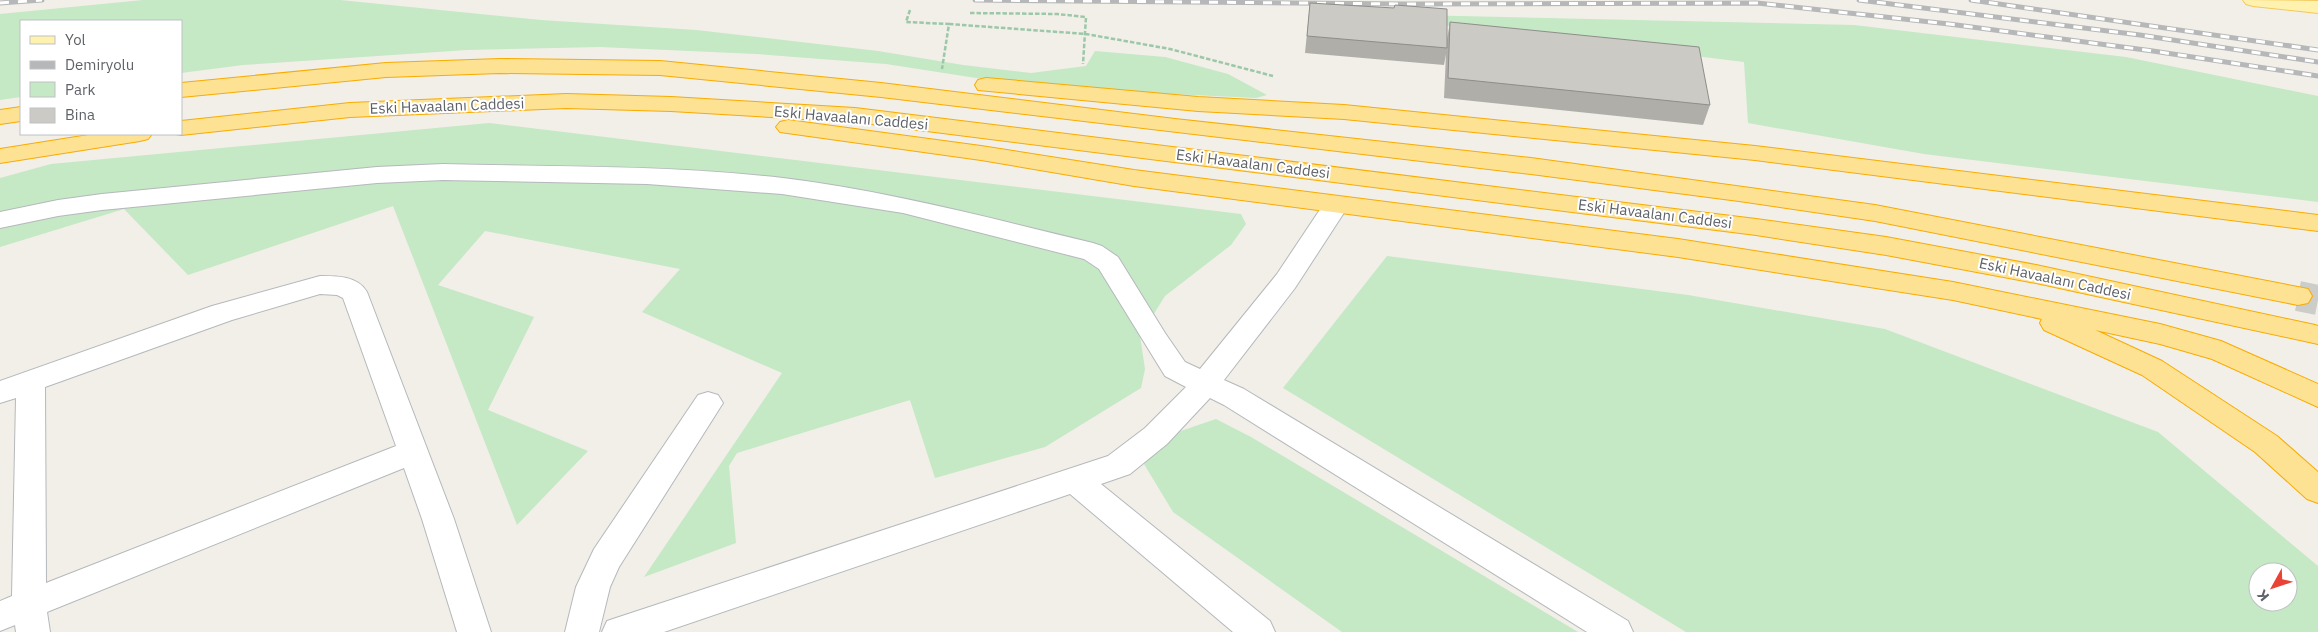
<svg xmlns="http://www.w3.org/2000/svg" width="2318" height="632" font-family="'IBM Plex Sans',sans-serif">
  <rect width="100%" height="100%" fill="#f1efe8"/>
  <path fill="#c5e8c5" fill-rule="evenodd" d="M 143,0 L 340,0 L 541,20 L 696,30 L 878,51 L 963,65 L 1031,73 L 1086,66 L 1095,51 L 1165,57 L 1228,74 L 1267,95 L 1256,98 L 1108,91 L 1002,82 L 886,64 L 756,54 L 600,47 L 467,50 L 243,65 L 181,73 L 181,21 L 21,21 L 21,97 L 0,100 L 0,14 Z
    M 1413,15 L 1854,25 L 2126,57 L 2318,96 L 2318,202 L 1924,154 L 1748,123 L 1744,62 L 1417,22 Z
    M 489,123 L 1241,214 L 1246,224 L 1231,245 L 1165,296 L 1140,336 L 1145,369 L 1141,388 L 1045,447 L 935,478 L 910,400 L 737,453 L 729,466 L 736,543 L 644,577 L 782,373 L 642,312 L 680,269 L 485,231 L 438,285 L 534,317 L 488,410 L 588,451 L 517,525 L 393,206 L 188,275 L 124,209 L 0,247 L 0,178 L 51,164 Z
    M 1387,256 L 1688,295 L 1885,329 L 2158,432 L 2318,566 L 2318,632 L 1686,632 L 1283,388 ZM 2258,572 L 2288,572 L 2288,602 L 2258,602 Z
    M 1216,419 L 1251,437 L 1578,632 L 1342,632 L 1173,512 L 1144,464 L 1166,436 Z"/>
  <g fill="none" stroke-linecap="round" stroke-linejoin="round">
    <path stroke="#ccccc8" stroke-width="30" stroke-dasharray="30 15" stroke-linecap="butt" d="M 2298,296 L 2318,300"/>
    <defs>
      <path id="minor" d="M 443,164 C 556,167 670,165 783,178 C 888,191 990,218 1093,243 L 1102,246 L 1118,257 L 1165,333 L 1185,362 L 1200,369 L 1277,274 L 1327,199 L 1336,197 L 1345,199 L 1349,205 L 1295,288 L 1224,380 L 1244,389 L 1628,621 L 1633,632 L 1587,632 L 1224,405 L 1210,398 L 1167,444 L 1130,474 L 1101,484 L 1270,621 L 1275,632 L 1233,632 L 1070,494 L 664,632 L 602,632 L 607,621 L 619,617 L 1108,456 L 1145,428 L 1186,387 L 1165,376 L 1099,269 L 1084,259 L 903,213 L 782,194 L 647,184 L 443,180 L 377,183 L 102,210 L 58,216 L 0,228 L 0,212 L 58,200 L 102,194 L 377,167 Z
        M 320,276 C 337,276 358,276 367,292 L 454,519 L 491,632 L 457,632 L 422,519 L 404,468 L 47,612 L 50,632 L 16,632 L 15,625 L 0,631 L 0,601 L 12,596 L 16,398 L 0,403 L 0,381 L 212,306 ZM 320,294 L 337,295 L 343,298 L 396,446 L 46,583 L 45,387 L 232,320 Z
        M 708,392 L 718,395 L 723,403 L 619,567 L 610,587 L 599,632 L 565,632 L 576,587 L 594,549 L 698,395 Z"/>
      <path id="major" d="M 2243,0 L 2318,1 L 2318,13 L 2253,6 L 2246,4 Z"/>
      <path id="highway" d="M 500,59 L 660,61 L 881,83 L 1175,119 L 1531,158 L 1875,205 L 2298,287 L 2308,289 L 2312,296 L 2308,303 L 2298,305 L 1875,221 L 1739,201 L 1531,174 L 881,97 L 660,75 L 500,73 L 386,77 L 181,97 L 181,83 L 386,63 Z
        M 986,78 L 1198,97 L 1344,105 L 1755,146 L 2318,215 L 2318,231 L 1755,160 L 1344,119 L 1198,111 L 978,90 L 975,85 L 978,80 Z
        M 566,94 L 671,97 L 855,108 L 1756,219 L 1886,237 L 2036,265 L 2315,325 L 2318,326 L 2318,344 L 2036,283 L 1886,255 L 1756,235 L 855,122 L 671,111 L 566,108 L 350,117 L 181,135 L 176,134 L 181,134 L 181,121 L 350,103 Z
        M 21,107 L 21,121 L 0,124 L 0,110 Z
        M 788,120 L 981,146 L 1134,170 L 1678,239 L 1953,282 L 2160,324 L 2221,341 L 2318,384 L 2318,407 L 2212,359 L 2160,344 L 2095,330 L 2162,361 L 2277,436 L 2318,472 L 2318,503 L 2307,499 L 2255,452 L 2142,375 L 2044,330 L 2040,323 L 2042,319 L 1953,300 L 1678,257 L 1134,186 L 981,160 L 780,132 L 776,127 L 780,122 Z
        M 95,134 L 152,134 L 148,139 L 140,141 L 0,163 L 0,149 Z"/>
    </defs>
    <use href="#minor" stroke="#b5b8bc" stroke-width="2"/>
    <use href="#major" stroke="#f2c960" stroke-width="2"/>
    <use href="#highway" stroke="#f9ab00" stroke-width="2"/>
    <path stroke="#9cc7a9" stroke-width="2.5" stroke-dasharray="4.5 2" stroke-linecap="butt" d="M 910,10 L 906,22 L 949,24 L 942,69
      M 970,13 L 1057,14 L 1086,17 L 1083,64
      M 949,24 L 1086,34 L 1170,49 L 1273,76"/>
    <use href="#minor" fill="#fff" fill-rule="evenodd"/>
    <use href="#major" fill="#fff2af" fill-rule="evenodd"/>
    <use href="#highway" fill="#fde293" fill-rule="evenodd"/>
    <defs>
      <path id="rail" d="M 975,0 L 1405,4 L 1757,3 L 1949,24 L 2153,51 L 2318,76
        M 1859,0 L 2140,35 L 2318,62
        M 1971,0 L 2318,50
        M 0,3 L 42,0"/>
    </defs>
    <use href="#rail" stroke="#b6b7b8" stroke-width="5"/>
    <use href="#rail" stroke="#fff" stroke-width="3" stroke-dasharray="9" stroke-linecap="butt"/>
  </g>
  <path fill="#afaea9" d="M 1310,3 L 1447,39 L 1450,22 L 1710,105 L 1703,125 L 1444,98 L 1446,54 L 1444,65 L 1305,53 Z"/>
  <path fill="#cccac5" stroke="#8f8d8a" d="M 1310,3 L 1394,8 L 1395,5 L 1447,9 L 1447,48 L 1307,36 Z
    M 1450,22 L 1699,47 L 1710,105 L 1448,78 Z"/>
  <g text-anchor="middle" stroke-width="4" stroke-linejoin="round" paint-order="stroke">
    <g font-size="15" fill="#5f6368" stroke="#fff">
      <text transform="translate(447 106) rotate(-2)" y="5">Eski Havaalanı Caddesi</text>
      <text transform="translate(851 118) rotate(5)" y="5">Eski Havaalanı Caddesi</text>
      <text transform="translate(1253 164) rotate(7)" y="5">Eski Havaalanı Caddesi</text>
      <text transform="translate(1655 214) rotate(7)" y="5">Eski Havaalanı Caddesi</text>
      <text transform="translate(2055 279) rotate(12)" y="5">Eski Havaalanı Caddesi</text>
    </g>
  </g>
  <rect x="20" y="20" width="162" height="115" fill="#ffffff" stroke="#bfc1c3"/>
  <rect x="30" y="36" width="25" height="8" fill="#fff2af" stroke="#bfc1c3"/>
  <text x="65" y="45" font-size="15" fill="#5f6368">Yol</text>
  <rect x="30" y="61" width="25" height="8" fill="#b6b7b8" stroke="#bfc1c3"/>
  <text x="65" y="70" font-size="15" fill="#5f6368">Demiryolu</text>
  <rect x="30" y="82" width="25" height="15" fill="#c5e8c5" stroke="#bfc1c3"/>
  <text x="65" y="95" font-size="15" fill="#5f6368">Park</text>
  <rect x="30" y="108" width="25" height="15" fill="#cccac5" stroke="#bfc1c3"/>
  <text x="65" y="120" font-size="15" fill="#5f6368">Bina</text>
  <g transform="translate(2273 587) rotate(230)"><circle r="24" fill="#ffffff" stroke="#bfc1c3"/>
  <path d="M0-4L9 19L0 12L-9 19Z" fill="#ea4335"/>
  <text y="-8" font-size="14" font-weight="bold" text-anchor="middle" fill="#5f6368">K</text>
  </g>
</svg>
